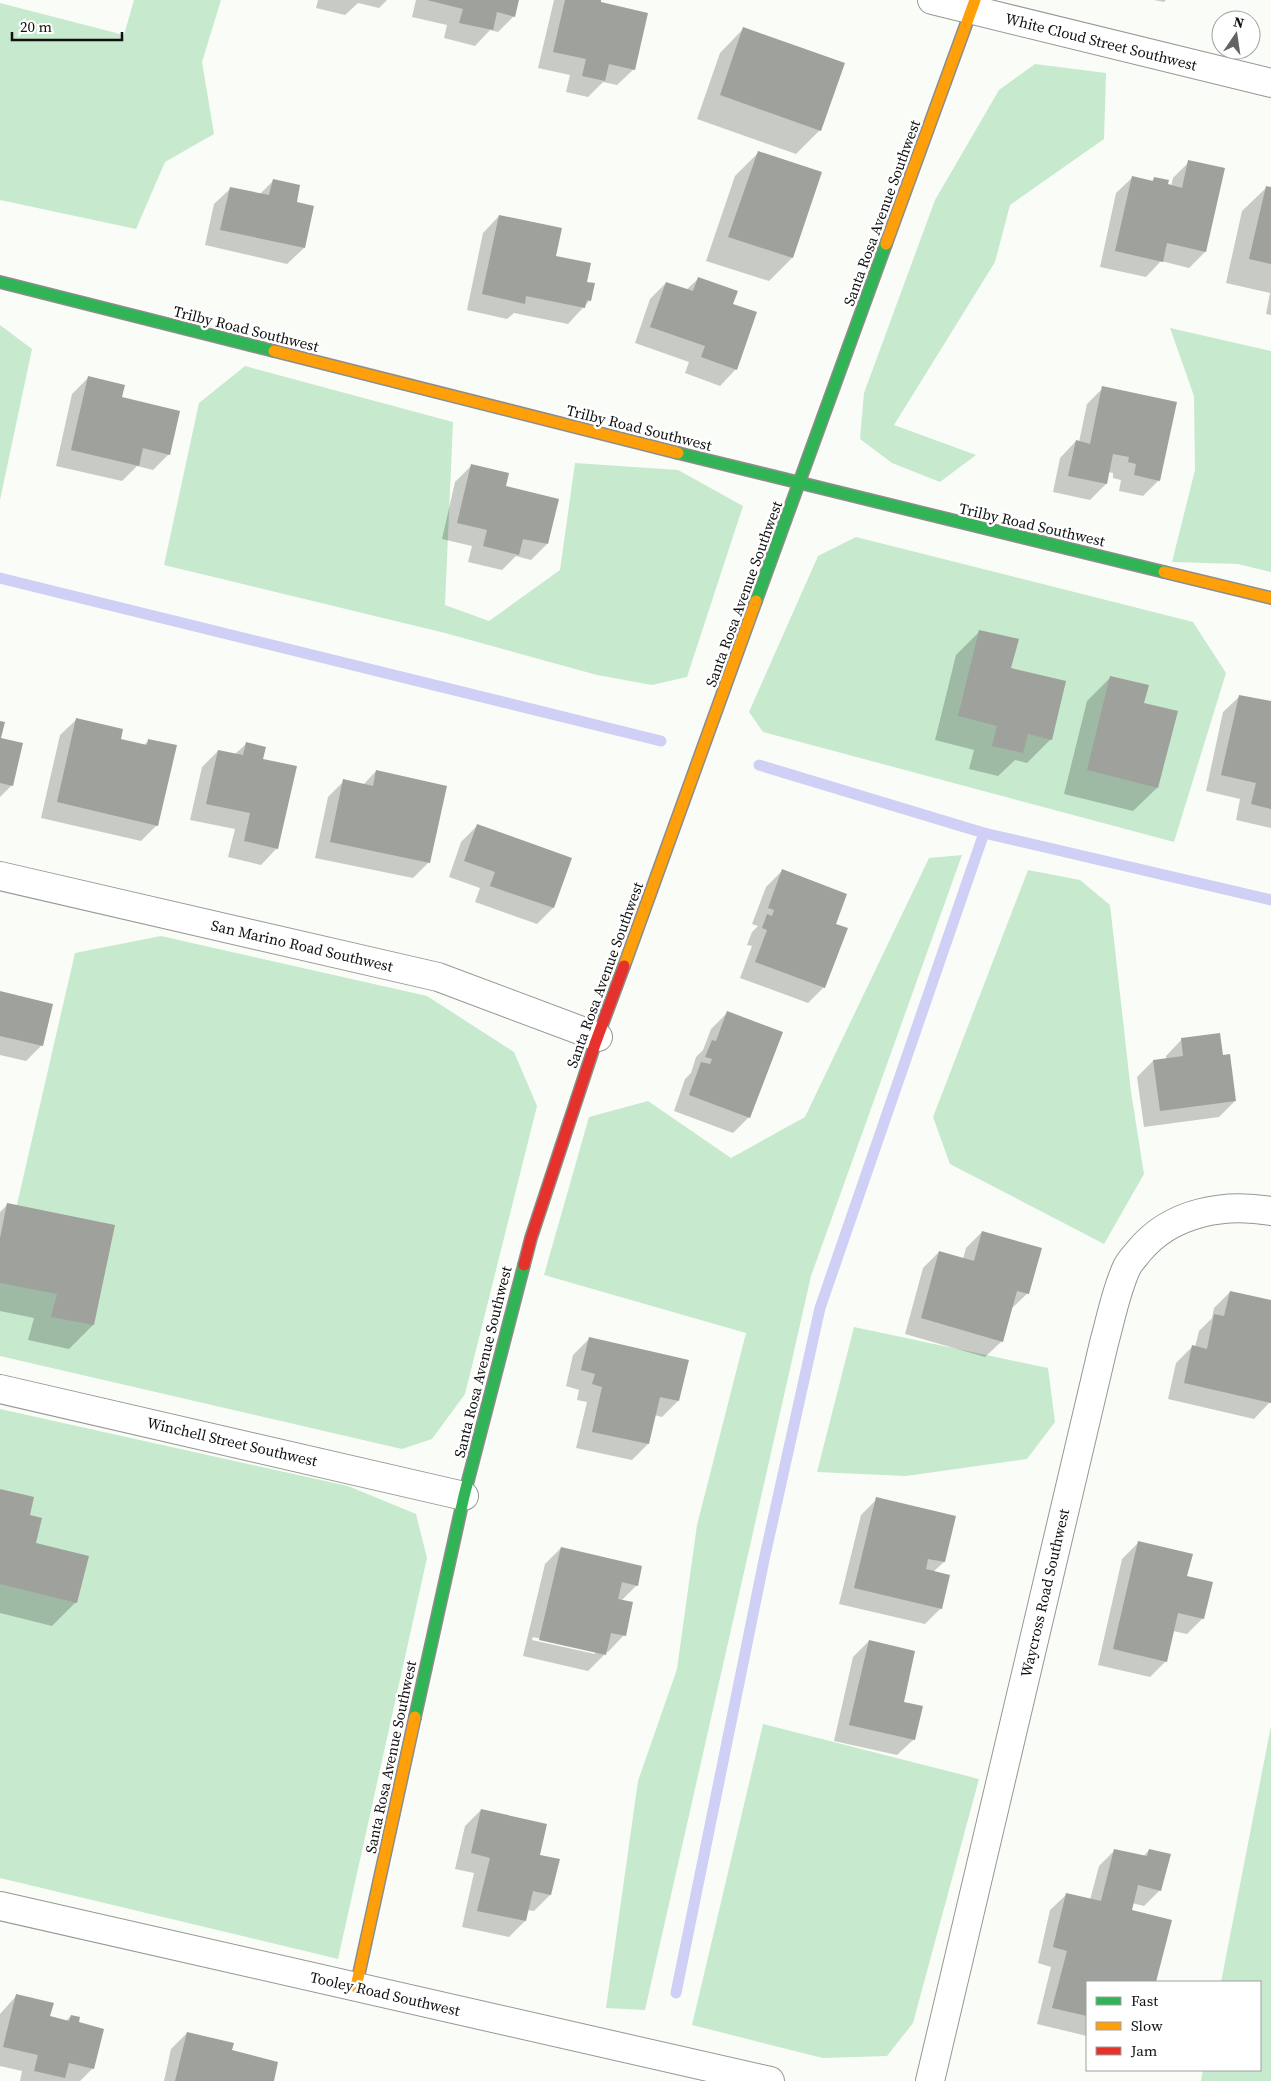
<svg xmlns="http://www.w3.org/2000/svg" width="1271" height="2081" font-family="'Source Serif 4',serif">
  <rect width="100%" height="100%" fill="#fafdf7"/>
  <path fill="#c7e9ce" d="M 134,0 L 221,0 L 202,62 L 214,134 L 165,162 L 136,229 L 0,200 L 0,3 L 124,35 Z
    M 1035,64 L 1106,73 L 1104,139 L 1010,205 L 995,262 L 894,425 L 976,455 L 940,482 L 892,463 L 860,439 L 864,393 L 935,200 L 999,90 Z
    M 0,325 L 32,349 L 0,500 Z
    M 1170,328 L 1271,351 L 1271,572 L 1238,564 L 1172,562 L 1195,470 L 1194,396 Z
    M 245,366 L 453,422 L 445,605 L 489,621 L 560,570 L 575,463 L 678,470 L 743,506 L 687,677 L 652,685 L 597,675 L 445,633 L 164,565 L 199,403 Z
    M 856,537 L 1193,622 L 1226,673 L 1174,842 L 763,732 L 749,712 L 818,556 Z
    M 962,855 L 811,1276 L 645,2010 L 606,2008 L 638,1781 L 677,1669 L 697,1525 L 746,1333 L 544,1275 L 589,1117 L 648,1101 L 731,1158 L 805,1117 L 929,858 Z
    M 1028,870 L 1080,880 L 1110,905 L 1131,1092 L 1144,1174 L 1104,1244 L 950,1164 L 933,1117 Z
    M 161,936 L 427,996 L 514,1052 L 537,1106 L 465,1394 L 432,1439 L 402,1449 L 0,1356 L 0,1278 L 75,953 Z
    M 854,1327 L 1048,1368 L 1055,1422 L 1027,1459 L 906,1476 L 817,1472 Z
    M 0,1409 L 348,1486 L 416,1514 L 427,1558 L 338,1959 L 0,1878 Z
    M 763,1724 L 979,1779 L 913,2023 L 887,2056 L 823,2058 L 692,2025 Z
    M 1271,1726 L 1271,2081 L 1201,2081 L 1203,2070 L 1260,2070 L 1260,1982 L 1221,1982 Z"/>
  <path fill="#0003" fill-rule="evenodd" d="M 318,0 L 387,0 L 379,8 L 358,3 L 345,15 L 316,8 Z
    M 416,0 L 517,0 L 514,16 L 498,32 L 490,30 L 475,46 L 444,38 L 447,25 L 412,17 Z
    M 554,0 L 600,0 L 599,3 L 634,69 L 617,85 L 603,82 L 588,97 L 566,92 L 570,75 L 538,68 Z
    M 1154,0 L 1166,0 L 1164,2 Z
    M 743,29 L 820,130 L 796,154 L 697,119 L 720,53 Z
    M 759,152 L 792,258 L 769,281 L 706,261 L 735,176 Z
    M 1189,162 L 1205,252 L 1189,268 L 1161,261 L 1146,277 L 1100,267 L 1116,193 L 1133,177 L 1151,182 L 1155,178 L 1171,186 L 1173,178 Z
    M 273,181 L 295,203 L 312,207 L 304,248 L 287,264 L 205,245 L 214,204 L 231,188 L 260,194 Z
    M 1266,188 L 1271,189 L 1271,315 L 1266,314 L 1270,293 L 1226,283 L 1242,211 Z
    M 499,216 L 554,257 L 586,283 L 590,300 L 568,324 L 514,313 L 507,319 L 467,310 L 483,233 Z
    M 698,279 L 731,305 L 736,369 L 720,386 L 685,373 L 689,362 L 635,343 L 650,299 L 666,283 L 686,290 Z
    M 88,378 L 121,398 L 169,454 L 153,470 L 137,466 L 122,481 L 56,466 L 72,394 Z
    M 1103,388 L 1159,480 L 1143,496 L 1119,491 L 1121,480 L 1113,478 L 1113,473 L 1108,472 L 1106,484 L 1090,500 L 1053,492 L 1060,458 L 1076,441 L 1079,442 L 1087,404 Z
    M 471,466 L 504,487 L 547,544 L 531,560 L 516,556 L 502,570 L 468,562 L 472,546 L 442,539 L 455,482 Z
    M 980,631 L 1010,668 L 1051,739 L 1027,763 L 1015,760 L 998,776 L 969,769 L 974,750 L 935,740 L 956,655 Z
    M 1111,677 L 1143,703 L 1157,788 L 1133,811 L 1064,794 L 1087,701 Z
    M 1240,696 L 1271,703 L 1271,828 L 1236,820 L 1240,799 L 1206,791 L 1223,712 Z
    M 77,719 L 120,740 L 143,746 L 149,740 L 157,825 L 141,841 L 41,818 L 60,735 Z
    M 0,739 L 12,785 L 0,797 Z
    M 246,744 L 262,760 L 277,848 L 261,865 L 228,857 L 235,829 L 190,820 L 202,767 L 218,751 L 235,754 Z
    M 376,771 L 429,862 L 413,878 L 315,858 L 328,797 L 344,781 L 363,785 Z
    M 477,826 L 570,858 L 553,908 L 537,924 L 475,902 L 480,888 L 449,877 L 461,842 Z
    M 782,871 L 834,925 L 824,987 L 808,1003 L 740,978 L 752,946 L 747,945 L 752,932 L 758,926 L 752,924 L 766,887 Z
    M 0,992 L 42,1045 L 26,1061 L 0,1055 Z
    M 727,1013 L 749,1117 L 733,1133 L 674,1111 L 685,1079 L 691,1073 L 696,1057 L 703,1050 L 711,1029 Z
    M 1182,1039 L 1222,1056 L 1235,1101 L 1219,1117 L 1144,1127 L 1137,1077 L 1153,1061 L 1166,1059 L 1166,1056 Z
    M 8,1204 L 113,1226 L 93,1325 L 69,1349 L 28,1340 L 34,1318 L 0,1311 L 0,1212 Z
    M 982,1232 L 1028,1293 L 1011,1309 L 1002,1341 L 985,1357 L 905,1334 L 923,1268 L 939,1252 L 963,1259 L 966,1248 Z
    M 1230,1292 L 1271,1301 L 1271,1398 L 1270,1402 L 1254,1419 L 1168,1399 L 1176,1363 L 1192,1347 L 1195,1347 L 1199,1331 L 1212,1318 L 1214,1308 Z
    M 589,1339 L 678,1401 L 662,1417 L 654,1415 L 648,1444 L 632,1460 L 576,1448 L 587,1402 L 577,1400 L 579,1390 L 566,1386 L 573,1355 Z
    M 0,1490 L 28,1516 L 35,1544 L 76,1602 L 52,1626 L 0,1613 Z
    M 877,1499 L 955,1517 L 944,1562 L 933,1572 L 941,1608 L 925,1624 L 839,1604 L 861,1515 Z
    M 1138,1543 L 1186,1577 L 1203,1618 L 1187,1634 L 1173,1631 L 1166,1661 L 1150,1677 L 1098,1665 L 1122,1559 Z
    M 561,1548 L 637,1585 L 621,1601 L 624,1635 L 608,1652 L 605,1651 L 604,1655 L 588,1671 L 523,1656 L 545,1564 ZM 533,1637 L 595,1651 L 595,1654 L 532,1640 Z
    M 869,1641 L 902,1702 L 914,1739 L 897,1755 L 834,1741 L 853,1657 Z
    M 481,1810 L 539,1856 L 558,1860 L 550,1895 L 534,1911 L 527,1910 L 525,1921 L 509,1937 L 462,1927 L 474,1873 L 455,1869 L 465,1826 Z
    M 1115,1850 L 1143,1857 L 1149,1850 L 1160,1890 L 1144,1906 L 1132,1903 L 1130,1910 L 1170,1920 L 1155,1982 L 1087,1982 L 1087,2036 L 1037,2024 L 1051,1967 L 1038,1963 L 1050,1910 L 1067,1894 L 1090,1900 L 1099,1866 Z
    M 17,1995 L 49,2017 L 66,2021 L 71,2016 L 77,2023 L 93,2068 L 80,2081 L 20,2081 L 22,2071 L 0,2066 L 0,2014 Z
    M 187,2033 L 231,2051 L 273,2081 L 164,2081 L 171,2049 Z"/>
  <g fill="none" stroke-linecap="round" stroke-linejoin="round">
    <path stroke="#d0cff5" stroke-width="11" d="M 0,578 L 661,741
      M 759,765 L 984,833 L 1271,900
      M 676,1993 L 764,1560 L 820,1308 L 984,833"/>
  </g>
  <path fill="#9fa19c" d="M 427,0 L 519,0 L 515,17 L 497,12 L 493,30 L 459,23 L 463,9 Z
    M 565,0 L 601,0 L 601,2 L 648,13 L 635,70 L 609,64 L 605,81 L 582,76 L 586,59 L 553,52 Z
    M 743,27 L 845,63 L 821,131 L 720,95 Z
    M 758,151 L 822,172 L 793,258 L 728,237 Z
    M 1188,160 L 1225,168 L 1206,252 L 1167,243 L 1163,262 L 1115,251 L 1132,176 L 1153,181 L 1154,177 L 1169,180 L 1168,184 L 1182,188 Z
    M 273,179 L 300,185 L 297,202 L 314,206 L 305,248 L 220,230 L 230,187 L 269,195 Z
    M 1266,186 L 1271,187 L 1271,264 L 1249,259 Z
    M 499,215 L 562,228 L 556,256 L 591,263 L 587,282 L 595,283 L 591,301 L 587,300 L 585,308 L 526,296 L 525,304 L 482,294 Z
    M 698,277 L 738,291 L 733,304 L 757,312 L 737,370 L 701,357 L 705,346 L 650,327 L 666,282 L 693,291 Z
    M 88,376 L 125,385 L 122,397 L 180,411 L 170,455 L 143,448 L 139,466 L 71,450 Z
    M 1102,386 L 1177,402 L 1160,481 L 1134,475 L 1136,464 L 1128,462 L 1129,457 L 1113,454 L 1107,484 L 1068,476 L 1076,440 L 1090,444 Z
    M 471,464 L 509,473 L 506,486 L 559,499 L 548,544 L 523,539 L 519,555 L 483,546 L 487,530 L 457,523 Z
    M 979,630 L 1019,639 L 1011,668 L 1066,681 L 1052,740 L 1028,734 L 1023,753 L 992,746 L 997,726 L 958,716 Z
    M 1110,676 L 1149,685 L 1144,703 L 1178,711 L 1158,788 L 1087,770 Z
    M 1239,695 L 1271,701 L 1271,809 L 1251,804 L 1256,783 L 1221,775 Z
    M 76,718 L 123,729 L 121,739 L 147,745 L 148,739 L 177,745 L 158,826 L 57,802 Z
    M 0,721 L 5,722 L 1,738 L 23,743 L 13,786 L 0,783 Z
    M 246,742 L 266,747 L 263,759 L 297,766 L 278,849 L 244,841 L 250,813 L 206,804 L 218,750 L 243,755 Z
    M 376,770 L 447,786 L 430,863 L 330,842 L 343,779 L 373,786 Z
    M 477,824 L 572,858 L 554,908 L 490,886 L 495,872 L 464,861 Z
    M 782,869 L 847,894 L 836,924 L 848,928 L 825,988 L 755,962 L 767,930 L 762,928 L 767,914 L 772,916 L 774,910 L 768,908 Z
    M 0,991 L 53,1004 L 43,1046 L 0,1036 Z
    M 727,1011 L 783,1032 L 750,1118 L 689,1095 L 701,1062 L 710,1064 L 712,1059 L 705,1057 L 712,1040 L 716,1041 Z
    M 1220,1033 L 1223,1055 L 1230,1054 L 1236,1101 L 1160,1111 L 1153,1060 L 1183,1056 L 1181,1038 Z
    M 7,1203 L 115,1225 L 94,1325 L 51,1317 L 57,1294 L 0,1283 L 0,1238 Z
    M 982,1231 L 1042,1248 L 1029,1294 L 1017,1291 L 1003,1342 L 921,1318 L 939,1251 L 974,1261 Z
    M 1230,1291 L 1271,1300 L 1271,1403 L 1184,1383 L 1192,1345 L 1207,1349 L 1214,1314 L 1224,1316 Z
    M 589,1337 L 689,1360 L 679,1401 L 660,1397 L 649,1444 L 592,1432 L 602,1387 L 592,1384 L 595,1374 L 581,1370 Z
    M 0,1489 L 34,1497 L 30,1515 L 42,1518 L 36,1543 L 89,1556 L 77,1603 L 0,1584 Z
    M 876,1497 L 956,1516 L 945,1562 L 928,1559 L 926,1569 L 950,1575 L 942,1609 L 854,1588 Z
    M 1138,1541 L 1193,1554 L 1187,1576 L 1213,1582 L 1204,1619 L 1178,1613 L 1167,1662 L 1113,1649 Z
    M 561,1547 L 642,1566 L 638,1586 L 622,1582 L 618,1599 L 633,1602 L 626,1636 L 611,1633 L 606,1655 L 539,1640 Z
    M 869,1640 L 915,1651 L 904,1702 L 923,1706 L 915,1740 L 849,1725 Z
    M 481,1809 L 547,1824 L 540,1855 L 560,1859 L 551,1895 L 533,1891 L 526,1921 L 477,1911 L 490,1858 L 471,1853 Z
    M 1114,1849 L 1147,1856 L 1149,1849 L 1171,1854 L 1161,1891 L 1138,1885 L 1132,1910 L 1172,1920 L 1156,1982 L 1087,1982 L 1087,2016 L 1052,2008 L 1067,1951 L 1053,1947 L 1066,1893 L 1101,1901 Z
    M 16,1994 L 54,2003 L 50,2016 L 69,2021 L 71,2015 L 80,2017 L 79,2022 L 104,2029 L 94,2069 L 69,2063 L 65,2078 L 34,2071 L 38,2055 L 3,2047 Z
    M 187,2032 L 234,2043 L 232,2050 L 278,2062 L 274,2081 L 175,2081 Z"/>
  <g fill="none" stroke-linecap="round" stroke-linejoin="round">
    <defs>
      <path id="street" d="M 932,0 L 1271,83
        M 0,876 L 438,977 L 598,1037
        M 0,1389 L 464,1496
        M 0,1906 L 770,2081
        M 930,2081 L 1104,1343 C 1111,1318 1116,1290 1127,1267 C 1130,1261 1135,1256 1139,1251 C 1171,1212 1224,1203 1271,1211"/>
      <path id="fast" d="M 0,282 L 274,351
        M 678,453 L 1164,572
        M 756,601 L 886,244
        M 415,1717 L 464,1496 L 524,1265"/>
      <path id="slow" d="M 886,244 L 975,0
        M 274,351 L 678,453
        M 1164,572 L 1271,598
        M 624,966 L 756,601
        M 356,1987 L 415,1717"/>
      <path id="jam" d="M 524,1265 L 531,1238 L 595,1044 L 624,966"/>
    </defs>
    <use href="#street" stroke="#969795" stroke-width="30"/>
    <use href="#fast" stroke="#8d8e8b" stroke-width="14"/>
    <use href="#slow" stroke="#8d8e8b" stroke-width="14"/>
    <use href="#jam" stroke="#8d8e8b" stroke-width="14"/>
    <use href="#street" stroke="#fefffe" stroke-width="28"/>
    <use href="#fast" stroke="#30b455" stroke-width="11"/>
    <use href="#slow" stroke="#ff9f0a" stroke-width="11"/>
    <use href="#jam" stroke="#e5322d" stroke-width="11"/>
  </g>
  <g text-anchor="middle" stroke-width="5" stroke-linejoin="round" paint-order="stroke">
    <g font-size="15" fill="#111" stroke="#fff">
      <text transform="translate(1101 42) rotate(14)" y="5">White Cloud Street Southwest</text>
      <text transform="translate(882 213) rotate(-70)" y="5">Santa Rosa Avenue Southwest</text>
      <text transform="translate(246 329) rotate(14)" y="5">Trilby Road Southwest</text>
      <text transform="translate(639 428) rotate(14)" y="5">Trilby Road Southwest</text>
      <text transform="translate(1032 525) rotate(13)" y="5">Trilby Road Southwest</text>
      <text transform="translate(744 594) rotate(-70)" y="5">Santa Rosa Avenue Southwest</text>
      <text transform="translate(302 946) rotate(13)" y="5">San Marino Road Southwest</text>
      <text transform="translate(605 975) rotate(-70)" y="5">Santa Rosa Avenue Southwest</text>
      <text transform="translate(483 1362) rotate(-76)" y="5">Santa Rosa Avenue Southwest</text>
      <text transform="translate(232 1442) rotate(13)" y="5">Winchell Street Southwest</text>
      <text transform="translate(1045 1593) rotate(-77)" y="5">Waycross Road Southwest</text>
      <text transform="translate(391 1757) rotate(-78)" y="5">Santa Rosa Avenue Southwest</text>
      <text transform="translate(385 1994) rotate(13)" y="5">Tooley Road Southwest</text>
    </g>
  </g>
  <rect x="1086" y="1981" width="175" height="90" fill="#ffffff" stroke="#a0a0a0"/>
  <rect x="1096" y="1997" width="25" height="8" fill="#30b455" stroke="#a0a0a0"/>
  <text x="1131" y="2006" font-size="15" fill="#111111">Fast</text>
  <rect x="1096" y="2022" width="25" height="8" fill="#ff9f0a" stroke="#a0a0a0"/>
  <text x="1131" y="2031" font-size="15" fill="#111111">Slow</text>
  <rect x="1096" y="2047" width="25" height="8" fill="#e5322d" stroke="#a0a0a0"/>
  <text x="1131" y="2056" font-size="15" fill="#111111">Jam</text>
  <g transform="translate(1236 35) rotate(13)"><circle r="24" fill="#ffffff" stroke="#a0a0a0"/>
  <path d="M0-4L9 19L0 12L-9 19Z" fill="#636462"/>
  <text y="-8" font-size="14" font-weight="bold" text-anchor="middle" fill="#111111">N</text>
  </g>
  <path d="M12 32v8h110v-8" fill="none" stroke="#111111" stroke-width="2.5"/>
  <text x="20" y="32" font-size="15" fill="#111111" stroke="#ffffff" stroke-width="4" paint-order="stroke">20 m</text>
</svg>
